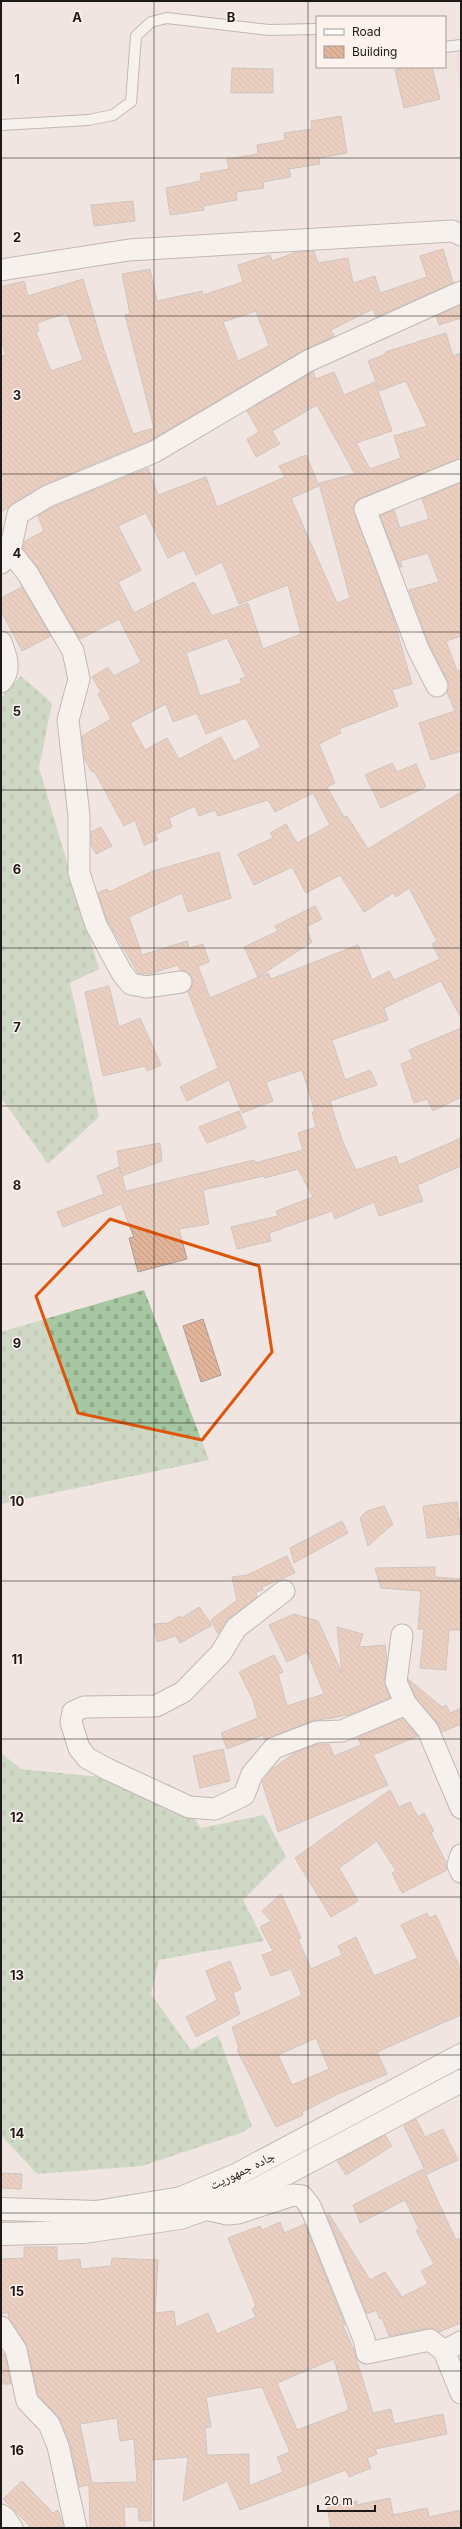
<svg xmlns="http://www.w3.org/2000/svg" width="462" height="2529" font-family="Inter,'Noto Naskh Arabic',sans-serif">
  <defs>
    <pattern id="cemetery-stones" width="16" height="16" patternUnits="userSpaceOnUse"><rect width="16" height="16" fill="#a6c7a2"/><path d="M2 7V4a2 2 0 0 1 4 0v3zM10 15v-3a2 2 0 0 1 4 0v3z" fill="#8eaa8b"/></pattern>
    <pattern id="building-back-hatch" width="6" height="6" patternUnits="userSpaceOnUse"><rect width="6" height="6" fill="#e2b49a"/><path d="M-1 5l2 2M0 0l6 6M5-1l2 2" fill="none" stroke="#c19a84"/></pattern>
  </defs>
  <rect width="100%" height="100%" fill="#f0e5e0"/>
  <path fill="#f0d6dc" d="M 461,43 L 461,93 L 455,63 Z"/>
  <path fill="url(#cemetery-stones)" d="M 21,676 L 52,703 L 39,768 L 99,969 L 70,983 L 99,1117 L 48,1164 L 2,1099 L 1,1094 L 1,698 Z
    M 144,1290 L 209,1460 L 1,1504 L 1,1332 Z
    M 1,1753 L 21,1769 L 170,1784 L 201,1828 L 264,1815 L 286,1857 L 243,1900 L 264,1941 L 159,1960 L 151,1994 L 191,2050 L 218,2035 L 252,2126 L 241,2133 L 142,2166 L 37,2174 L 1,2135 Z"/>
  <path fill="url(#building-back-hatch)" stroke="#a79d98" fill-rule="evenodd" d="M 408,67 L 432,67 L 440,99 L 404,108 L 395,70 Z
    M 232,68 L 273,69 L 273,93 L 231,93 Z
    M 341,116 L 347,153 L 319,158 L 320,164 L 289,169 L 291,177 L 263,182 L 264,188 L 236,192 L 237,200 L 203,206 L 204,210 L 170,215 L 166,188 L 201,181 L 200,174 L 229,169 L 227,159 L 258,154 L 257,145 L 285,140 L 284,133 L 312,129 L 311,121 Z
    M 133,201 L 135,221 L 94,226 L 91,205 Z
    M 443,249 L 453,283 L 376,317 L 373,309 L 331,330 L 334,336 L 302,351 L 149,441 L 43,485 L 1,512 L 1,356 L 6,355 L 1,340 L 1,287 L 24,281 L 28,296 L 83,279 L 103,347 L 133,434 L 154,428 L 125,315 L 130,314 L 122,274 L 150,269 L 157,301 L 202,291 L 203,295 L 243,282 L 238,265 L 270,255 L 272,261 L 297,252 L 314,251 L 318,263 L 348,258 L 353,283 L 375,276 L 380,293 L 427,277 L 420,256 ZM 256,311 L 269,346 L 238,361 L 223,322 ZM 67,313 L 83,360 L 51,371 L 36,332 L 39,331 L 37,323 Z
    M 461,305 L 461,318 L 439,325 L 436,316 Z
    M 446,333 L 453,356 L 461,353 L 461,458 L 360,498 L 353,508 L 392,613 L 412,684 L 392,690 L 398,706 L 339,729 L 341,733 L 319,744 L 335,783 L 327,787 L 344,817 L 347,816 L 368,849 L 461,792 L 461,1018 L 441,981 L 384,1008 L 388,1020 L 332,1040 L 345,1080 L 370,1070 L 377,1085 L 330,1101 L 342,1140 L 356,1170 L 396,1156 L 399,1165 L 461,1138 L 461,1166 L 417,1185 L 423,1201 L 379,1216 L 374,1202 L 335,1219 L 332,1211 L 269,1233 L 271,1241 L 237,1249 L 231,1227 L 278,1216 L 276,1211 L 313,1197 L 298,1169 L 265,1178 L 264,1176 L 203,1190 L 209,1224 L 179,1229 L 187,1259 L 138,1272 L 129,1238 L 134,1237 L 121,1204 L 63,1227 L 57,1212 L 104,1194 L 97,1176 L 119,1167 L 121,1174 L 117,1151 L 160,1143 L 162,1161 L 122,1176 L 126,1191 L 254,1160 L 255,1163 L 303,1150 L 298,1133 L 316,1127 L 312,1112 L 315,1112 L 302,1070 L 266,1082 L 273,1101 L 242,1113 L 229,1080 L 187,1101 L 180,1087 L 218,1068 L 188,992 L 192,987 L 193,980 L 190,974 L 180,970 L 178,965 L 149,974 L 138,973 L 107,920 L 98,893 L 107,889 L 109,892 L 153,871 L 219,852 L 231,898 L 188,912 L 182,893 L 129,917 L 142,955 L 187,941 L 189,948 L 203,944 L 209,962 L 198,966 L 210,998 L 268,973 L 271,979 L 358,945 L 372,980 L 389,971 L 394,980 L 440,959 L 432,944 L 437,941 L 409,888 L 396,897 L 393,893 L 364,912 L 340,875 L 306,893 L 292,867 L 254,885 L 238,854 L 273,838 L 270,833 L 286,824 L 297,843 L 330,825 L 313,793 L 275,812 L 268,800 L 218,816 L 215,810 L 199,816 L 195,806 L 169,818 L 172,827 L 155,834 L 158,840 L 144,845 L 135,820 L 124,826 L 94,771 L 92,772 L 85,760 L 82,736 L 111,719 L 98,694 L 101,692 L 92,677 L 108,667 L 114,676 L 141,662 L 119,619 L 80,639 L 38,568 L 23,548 L 25,541 L 44,531 L 38,516 L 53,507 L 148,468 L 158,495 L 206,477 L 217,507 L 285,477 L 279,466 L 306,455 L 319,486 L 291,498 L 337,603 L 350,598 L 319,483 L 355,474 L 317,405 L 272,431 L 280,444 L 256,457 L 247,439 L 259,432 L 247,411 L 313,372 L 316,379 L 334,372 L 344,395 L 375,382 L 392,431 L 356,443 L 370,469 L 401,458 L 394,436 L 427,426 L 406,381 L 380,391 L 368,361 L 386,354 L 385,352 ZM 146,513 L 168,558 L 184,550 L 196,575 L 222,562 L 239,604 L 288,585 L 301,634 L 263,649 L 248,603 L 212,616 L 194,582 L 134,613 L 118,582 L 141,570 L 118,526 ZM 227,638 L 246,677 L 240,679 L 242,683 L 200,696 L 186,653 ZM 166,704 L 173,722 L 197,713 L 206,734 L 246,718 L 261,747 L 234,761 L 221,737 L 179,759 L 167,738 L 145,750 L 130,723 Z
    M 461,483 L 461,636 L 446,641 L 457,671 L 461,670 L 461,751 L 431,760 L 419,723 L 455,711 L 447,692 L 448,681 L 429,644 L 409,590 L 439,582 L 428,553 L 400,561 L 402,567 L 400,567 L 380,516 L 394,510 L 400,528 L 429,519 L 422,499 Z
    M 22,587 L 51,636 L 22,651 L 1,611 L 1,598 Z
    M 392,763 L 397,772 L 416,764 L 426,787 L 381,808 L 365,775 Z
    M 101,827 L 112,846 L 96,854 L 91,845 L 91,832 Z
    M 315,906 L 322,919 L 306,927 L 312,942 L 258,977 L 244,947 L 278,931 L 275,926 Z
    M 109,986 L 119,1027 L 140,1018 L 161,1065 L 147,1071 L 145,1066 L 103,1076 L 85,992 Z
    M 461,1028 L 461,1097 L 433,1111 L 427,1099 L 414,1103 L 401,1064 L 413,1059 L 409,1050 Z
    M 239,1111 L 246,1128 L 207,1143 L 199,1127 Z
    M 203,1319 L 221,1375 L 201,1382 L 183,1326 Z
    M 457,1502 L 461,1534 L 427,1538 L 423,1506 Z
    M 384,1506 L 393,1524 L 368,1546 L 360,1518 L 367,1511 Z
    M 342,1521 L 348,1533 L 294,1563 L 290,1548 Z
    M 287,1556 L 295,1573 L 262,1587 L 263,1590 L 256,1592 L 257,1597 L 228,1619 L 218,1634 L 211,1620 L 237,1600 L 232,1577 L 247,1575 Z
    M 435,1567 L 435,1577 L 461,1579 L 461,1630 L 449,1630 L 446,1670 L 420,1668 L 424,1629 L 418,1629 L 421,1591 L 381,1588 L 375,1568 Z
    M 199,1607 L 212,1625 L 180,1643 L 176,1636 L 157,1642 L 154,1624 L 168,1623 L 180,1616 L 182,1618 Z
    M 294,1614 L 318,1621 L 342,1673 L 337,1627 L 363,1634 L 359,1647 L 385,1645 L 387,1661 L 384,1681 L 390,1698 L 349,1715 L 312,1721 L 265,1740 L 263,1735 L 227,1749 L 221,1733 L 258,1718 L 253,1700 L 239,1672 L 274,1655 L 283,1672 L 278,1674 L 287,1706 L 324,1694 L 307,1652 L 287,1662 L 269,1625 Z
    M 408,1679 L 442,1707 L 446,1705 L 450,1713 L 461,1708 L 461,1724 L 442,1732 L 437,1722 L 416,1698 Z
    M 403,1718 L 418,1736 L 373,1755 L 388,1785 L 278,1832 L 262,1782 L 272,1769 L 296,1752 L 318,1744 L 329,1744 L 334,1756 L 361,1745 L 358,1737 Z
    M 223,1749 L 230,1781 L 200,1788 L 193,1756 Z
    M 390,1790 L 399,1807 L 410,1802 L 418,1817 L 424,1813 L 434,1831 L 431,1833 L 446,1862 L 447,1870 L 402,1893 L 392,1873 L 396,1871 L 377,1841 L 339,1868 L 358,1901 L 331,1917 L 295,1858 Z
    M 281,1894 L 301,1938 L 298,1939 L 311,1969 L 342,1955 L 338,1946 L 356,1937 L 374,1976 L 418,1958 L 401,1925 L 427,1913 L 429,1918 L 436,1915 L 461,1970 L 461,2015 L 377,2052 L 387,2074 L 338,2094 L 302,2112 L 303,2115 L 276,2127 L 237,2050 L 239,2049 L 232,2027 L 302,1995 L 291,1969 L 271,1976 L 262,1955 L 273,1951 L 260,1927 L 271,1921 L 262,1911 ZM 316,2038 L 329,2069 L 292,2085 L 278,2055 Z
    M 230,1961 L 241,1989 L 233,1993 L 240,2014 L 196,2037 L 186,2017 L 217,2000 L 206,1971 Z
    M 416,2119 L 425,2137 L 443,2129 L 458,2160 L 427,2174 L 404,2126 Z
    M 385,2135 L 392,2146 L 346,2175 L 337,2161 Z
    M 423,2169 L 456,2240 L 461,2238 L 461,2323 L 439,2332 L 428,2328 L 389,2336 L 382,2318 L 380,2319 L 376,2310 L 367,2314 L 327,2215 L 329,2214 L 370,2280 L 385,2272 L 402,2297 L 428,2284 L 421,2271 L 434,2264 L 416,2230 L 419,2229 L 405,2200 L 360,2223 L 353,2205 Z
    M 1,2173 L 22,2174 L 21,2189 L 1,2188 Z
    M 280,2222 L 284,2233 L 305,2224 L 345,2325 L 343,2326 L 353,2348 L 373,2413 L 391,2409 L 394,2424 L 443,2414 L 447,2434 L 375,2449 L 377,2454 L 367,2458 L 371,2468 L 349,2477 L 346,2470 L 240,2510 L 227,2481 L 183,2501 L 188,2457 L 152,2460 L 151,2521 L 139,2521 L 138,2507 L 124,2507 L 125,2528 L 90,2528 L 89,2485 L 79,2487 L 70,2443 L 60,2419 L 38,2395 L 26,2344 L 9,2319 L 8,2313 L 1,2313 L 1,2259 L 24,2258 L 24,2247 L 57,2247 L 57,2261 L 80,2259 L 81,2269 L 111,2266 L 112,2258 L 158,2260 L 155,2313 L 174,2311 L 176,2327 L 208,2313 L 217,2334 L 256,2317 L 252,2309 L 256,2306 L 228,2238 L 260,2226 L 262,2230 ZM 334,2359 L 349,2410 L 297,2430 L 277,2383 ZM 262,2387 L 290,2452 L 277,2457 L 283,2472 L 249,2486 L 249,2454 L 207,2455 L 205,2428 L 211,2427 L 206,2397 ZM 117,2418 L 120,2441 L 134,2439 L 137,2482 L 92,2483 L 80,2424 Z
    M 1,2353 L 5,2355 L 11,2384 L 1,2384 Z
    M 22,2481 L 53,2513 L 58,2510 L 64,2528 L 27,2528 L 30,2526 L 3,2499 Z
    M 390,2498 L 393,2515 L 427,2508 L 429,2517 L 461,2510 L 461,2528 L 331,2528 L 327,2507 L 357,2501 L 357,2505 Z"/>
  <g fill="none" stroke-linecap="round" stroke-linejoin="round">
    <defs>
      <path id="lane" d="M 445,47 L 461,45
        M 1,125 L 89,120 L 113,115 L 131,102 L 136,36 L 151,22 L 167,18 L 269,30 L 317,29"/>
      <path id="street" d="M 1,270 L 129,250 L 452,231 L 461,235
        M 10,551 L 28,574 L 73,651 L 79,679 L 68,720 L 79,816 L 79,873 L 96,925 L 122,973 L 131,984 L 146,987 L 181,982
        M 1,563 L 10,551 L 18,514 L 48,496 L 154,452 L 308,361 L 461,292
        M 1,642 C 6,656 12,669 1,682
        M 437,686 L 418,649 L 365,509 L 461,470
        M 284,1591 L 236,1628 L 221,1653 L 183,1692 L 156,1706 L 84,1707 L 73,1712 L 71,1722 L 79,1748 L 87,1758 L 107,1769 L 189,1807 L 215,1809 L 244,1795 L 252,1774 L 274,1748 L 316,1732 L 342,1731 L 406,1704
        M 402,1635 L 396,1682 L 406,1704 L 428,1730 L 461,1808
        M 461,1855 L 458,1865 L 461,1872
        M 205,2209 L 227,2214 L 238,2213 L 293,2195 L 302,2196 L 310,2206 L 318,2225 L 364,2339 L 367,2353 L 430,2340 L 444,2351 L 461,2342
        M 1,2327 L 16,2350 L 27,2401 L 49,2424 L 58,2446 L 76,2528
        M 444,2351 L 461,2393
        M 1,2515 L 5,2518 L 12,2528"/>
      <path id="secondary" d="M 1,2209 L 96,2212 L 181,2198 L 236,2175 L 461,2055
        M 1,2234 L 84,2232 L 180,2218 L 246,2195 L 461,2081"/>
    </defs>
    <use href="#lane" stroke="#8a807c" stroke-width="12"/>
    <use href="#street" stroke="#8a807c" stroke-width="23"/>
    <use href="#secondary" stroke="#8a807c" stroke-width="24"/>
    <use href="#lane" stroke="#fff" stroke-width="10"/>
    <use href="#street" stroke="#fff" stroke-width="21"/>
    <use href="#secondary" stroke="#fff" stroke-width="22"/>
  </g>
  <path d="M0 0H462V2529H0ZM 110,1219 L 259,1266 L 272,1352 L 202,1440 L 78,1413 L 36,1296 Z" fill="#f0e5e0" fill-opacity=".55" fill-rule="evenodd"/>
  <path fill="none" stroke="#de560d" stroke-width="3" stroke-linejoin="round" d="M 110,1219 L 259,1266 L 272,1352 L 202,1440 L 78,1413 L 36,1296 Z"/>
  <path fill="none" stroke="#1d1918" stroke-width="1" stroke-opacity="0.55" d="M 154,1 L 154,2528M 308,1 L 308,2528M 1,158 L 461,158M 1,316 L 461,316M 1,474 L 461,474M 1,632 L 461,632M 1,790 L 461,790M 1,948 L 461,948M 1,1106 L 461,1106M 1,1264 L 461,1264M 1,1423 L 461,1423M 1,1581 L 461,1581M 1,1739 L 461,1739M 1,1897 L 461,1897M 1,2055 L 461,2055M 1,2213 L 461,2213M 1,2371 L 461,2371"/>
  <g text-anchor="middle" stroke-width="3" stroke-linejoin="round" paint-order="stroke">
    <g font-size="13" fill="#1d1918" stroke="#fdf2ee">
      <text transform="translate(242 2170) rotate(-26)" y="5">جاده جمهوریت</text>
    </g>
  </g>
  <g font-size="13" text-anchor="middle" font-weight="bold" fill="#1d1918" stroke="#fdf2ee" stroke-width="3" stroke-linejoin="round" paint-order="stroke">
    <text x="77" y="22">A</text>
    <text x="231" y="22">B</text>
    <text x="17" y="84">1</text>
    <text x="17" y="242">2</text>
    <text x="17" y="400">3</text>
    <text x="17" y="558">4</text>
    <text x="17" y="716">5</text>
    <text x="17" y="874">6</text>
    <text x="17" y="1032">7</text>
    <text x="17" y="1190">8</text>
    <text x="17" y="1348">9</text>
    <text x="17" y="1506">10</text>
    <text x="17" y="1664">11</text>
    <text x="17" y="1822">12</text>
    <text x="17" y="1980">13</text>
    <text x="17" y="2138">14</text>
    <text x="17" y="2296">15</text>
    <text x="17" y="2455">16</text>
  </g>
  <rect width="462" height="2529" fill="none" stroke="#1d1918" stroke-width="4"/>
  <rect x="316" y="16" width="130" height="52" fill="#fdf2ee" stroke="#a39b98"/>
  <rect x="324" y="29" width="20" height="6" fill="#ffffff" stroke="#a39b98"/>
  <text x="352" y="36" font-size="12" fill="#1d1918">Road</text>
  <rect x="324" y="46" width="20" height="12" fill="url(#building-back-hatch)" stroke="#a39b98"/>
  <text x="352" y="56" font-size="12" fill="#1d1918">Building</text>
  <path d="M318 2505v6h57v-6" fill="none" stroke="#1d1918" stroke-width="2"/>
  <text x="324" y="2505" font-size="12" fill="#1d1918" stroke="#fdf2ee" stroke-width="3" paint-order="stroke">20 m</text>
</svg>
